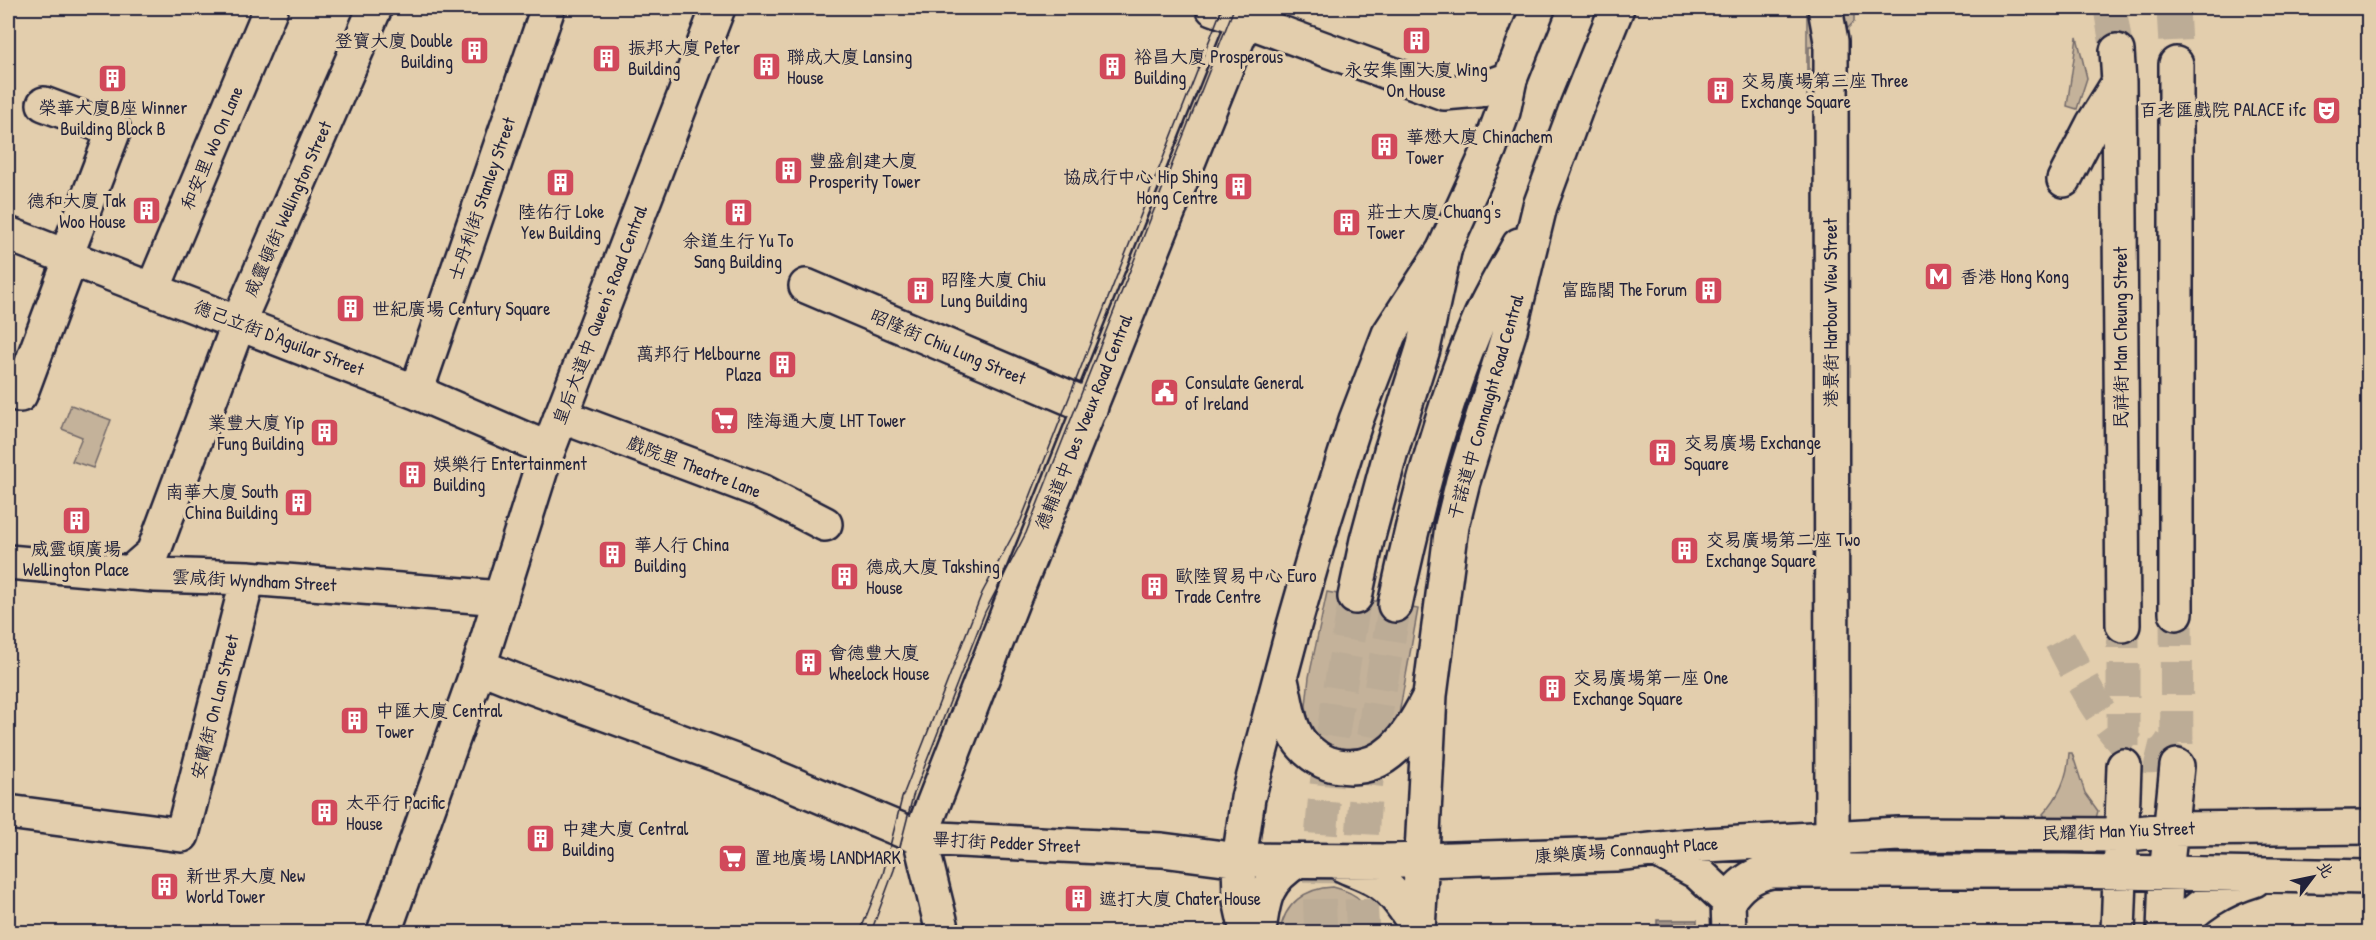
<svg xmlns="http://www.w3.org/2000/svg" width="2376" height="940" font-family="'Patrick Hand','LXGW WenKai TC',sans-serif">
  <rect width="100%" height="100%" fill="#e3cead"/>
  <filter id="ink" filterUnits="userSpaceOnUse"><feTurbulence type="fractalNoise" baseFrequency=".0167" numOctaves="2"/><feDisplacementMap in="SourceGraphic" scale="12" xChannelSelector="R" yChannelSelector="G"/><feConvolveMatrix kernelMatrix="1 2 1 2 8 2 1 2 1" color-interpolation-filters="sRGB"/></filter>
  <g filter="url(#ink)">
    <path fill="#c4b29a" stroke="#736a6a" stroke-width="1.5" d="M 1802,8 L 1808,8 L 1810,11 L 1814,47 L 1809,47 L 1809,70 L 1814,71 L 1815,108 L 1807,102 L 1807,12 Z
      M 1844,8 L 1854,8 L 1854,22 L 1848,28 L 1846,28 Z
      M 2077,37 L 2087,78 L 2077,109 L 2067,106 Z
      M 71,405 L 111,420 L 93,468 L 72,461 L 82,437 L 62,429 Z
      M 1327,592 L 1418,609 L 1398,720 L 1374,749 L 1336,751 L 1320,741 L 1309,724 L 1306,706 L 1309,677 Z
      M 2069,753 L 2072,753 L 2085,793 L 2098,811 L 2096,818 L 2046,818 L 2043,814 C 2059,797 2068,777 2069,753 Z
      M 1333,887 C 1358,893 1374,905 1366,932 L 1280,932 C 1284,904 1305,888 1333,887 Z"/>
    <path fill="#9f9085" stroke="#6d6467" stroke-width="1.5" d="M 1657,920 L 1697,920 L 1697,932 L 1657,932 Z"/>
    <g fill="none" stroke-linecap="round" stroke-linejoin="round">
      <path stroke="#bcac96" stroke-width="33" stroke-dasharray="33 16" stroke-linecap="butt" d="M 2110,8 L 2117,51
        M 2173,8 L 2176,64
        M 2176,613 L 2177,752
        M 2060,640 C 2075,667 2144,817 2177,730
        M 2123,746 L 2123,625
        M 1363,932 C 1354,823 1376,712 1395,605"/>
      <path stroke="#bcac96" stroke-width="33" stroke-dasharray="33 16" stroke-linecap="butt" d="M 1321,932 C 1313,824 1338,704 1355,597"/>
      <defs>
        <path id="minor" d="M 1213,8 L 1444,93 L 1479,90 L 1510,79
          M 1825,8 L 1831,41 L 1832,839 L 1835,866
          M 44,104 L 114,130 L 66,256
          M 8,234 L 416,392 L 548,449
          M 806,286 L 1091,407
          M 153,289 L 271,8
          M 8,390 L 20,395 L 71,258
          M 416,392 L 548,8
          M 561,416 L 761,491 L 825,524
          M 8,562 L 156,575 L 248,578 L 501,598
          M 130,573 L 153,553 L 244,309 L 375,8
          M 8,812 L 182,835 L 248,578"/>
        <path id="major" d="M 2117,51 L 2119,82 L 2123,625
          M 2176,64 L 2176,613
          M 2064,180 L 2093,124 L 2119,82
          M 1395,605 C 1416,507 1440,410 1480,318 C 1491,293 1506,269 1519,245
          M 479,666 L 521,683 L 751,767 L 920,838 L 1162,850 L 1239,860 L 1388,861 L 1615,854 L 1688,846 L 1899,834 L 2122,835 L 2172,829 L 2368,827
          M 1281,680 C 1286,700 1288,725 1300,742 C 1309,754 1324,764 1339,766 C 1386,773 1409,736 1428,699
          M 920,838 L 1012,602 L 1250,8
          M 920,838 L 943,932
          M 1657,850 L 1697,872 L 1728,901
          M 1343,865 C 1353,870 1364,873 1374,879 C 1394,889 1407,912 1419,930
          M 384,932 L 479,666 L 542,466 L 718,8
          M 1247,932 L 1240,900 L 1239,860 L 1248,798 L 1293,629 L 1324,521 L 1356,420 L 1389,334 L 1445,248
          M 1259,932 C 1263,898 1266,880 1297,861
          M 1418,932 L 1430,695 L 1452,526 L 1463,481 L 1510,330 L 1540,206 L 1577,106 L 1617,8
          M 1729,932 L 1728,901 C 1739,885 1751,875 1771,871 L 2065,871 L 2368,877
          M 2118,932 L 2124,766
          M 2164,932 L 2166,874 L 2177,766
          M 2173,932 C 2196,906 2221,890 2254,880"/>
        <path id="highway" d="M 1355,597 L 1367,540 L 1391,451 L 1423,349 L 1445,247 L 1489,150 L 1503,112 L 1510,79 L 1538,8"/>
      </defs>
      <use href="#minor" stroke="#22223b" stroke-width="38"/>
      <use href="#major" stroke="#22223b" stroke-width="38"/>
      <use href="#highway" stroke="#22223b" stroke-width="38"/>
      <use href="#minor" stroke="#e3cead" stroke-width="33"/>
      <use href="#major" stroke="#e3cead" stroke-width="33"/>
      <use href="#highway" stroke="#e3cead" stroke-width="33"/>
      <path stroke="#22223b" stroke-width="1.5" d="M 860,932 L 883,874 L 902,798 L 982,593 L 1021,520 L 1222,8
        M 871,932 L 894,870 L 913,796 L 985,612 L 1026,533 L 1234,8"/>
    </g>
  </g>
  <defs>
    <symbol id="building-square" viewBox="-11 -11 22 22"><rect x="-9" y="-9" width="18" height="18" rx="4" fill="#d1495b" stroke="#e3cead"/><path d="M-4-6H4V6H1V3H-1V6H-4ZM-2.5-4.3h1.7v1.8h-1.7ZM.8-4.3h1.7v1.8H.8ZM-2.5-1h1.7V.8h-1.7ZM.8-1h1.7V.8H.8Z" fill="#fff"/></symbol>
    <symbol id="theatre-square" viewBox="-11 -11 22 22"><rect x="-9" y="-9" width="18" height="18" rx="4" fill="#d1495b" stroke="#e3cead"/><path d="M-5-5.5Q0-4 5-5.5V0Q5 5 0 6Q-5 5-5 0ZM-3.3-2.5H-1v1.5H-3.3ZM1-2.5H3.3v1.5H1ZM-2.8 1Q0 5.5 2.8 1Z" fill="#fff"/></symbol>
    <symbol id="metro-square" viewBox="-11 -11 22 22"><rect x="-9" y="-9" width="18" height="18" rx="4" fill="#d1495b" stroke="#e3cead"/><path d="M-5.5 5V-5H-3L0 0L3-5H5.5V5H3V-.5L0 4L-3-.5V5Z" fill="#fff"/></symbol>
    <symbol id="civic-square" viewBox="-11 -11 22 22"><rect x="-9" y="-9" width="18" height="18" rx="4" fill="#d1495b" stroke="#e3cead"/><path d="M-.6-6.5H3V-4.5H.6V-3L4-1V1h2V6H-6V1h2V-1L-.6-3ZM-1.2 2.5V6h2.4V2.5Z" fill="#fff"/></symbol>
    <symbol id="supermarket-square" viewBox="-11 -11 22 22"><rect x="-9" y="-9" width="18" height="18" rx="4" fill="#d1495b" stroke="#e3cead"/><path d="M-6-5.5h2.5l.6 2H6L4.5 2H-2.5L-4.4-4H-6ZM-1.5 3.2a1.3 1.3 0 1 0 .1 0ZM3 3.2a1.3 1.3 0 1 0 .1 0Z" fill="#fff"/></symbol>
  </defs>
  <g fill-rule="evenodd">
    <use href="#building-square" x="1400" y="24" width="33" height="33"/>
    <use href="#building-square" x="458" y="34" width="33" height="33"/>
    <use href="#building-square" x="590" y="42" width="33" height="33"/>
    <use href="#building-square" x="750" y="50" width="33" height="33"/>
    <use href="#building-square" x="1096" y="50" width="33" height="33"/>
    <use href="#building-square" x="96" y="62" width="33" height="33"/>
    <use href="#building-square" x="1704" y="74" width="33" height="33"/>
    <use href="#theatre-square" x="2310" y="94" width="33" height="33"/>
    <use href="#building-square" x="1368" y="130" width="33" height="33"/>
    <use href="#building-square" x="772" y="154" width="33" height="33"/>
    <use href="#building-square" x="544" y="166" width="33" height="33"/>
    <use href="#building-square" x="1222" y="170" width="33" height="33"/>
    <use href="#building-square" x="130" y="194" width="33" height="33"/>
    <use href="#building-square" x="722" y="196" width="33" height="33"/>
    <use href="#building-square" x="1330" y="206" width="33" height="33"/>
    <use href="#metro-square" x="1922" y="260" width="33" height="33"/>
    <use href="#building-square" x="904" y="274" width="33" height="33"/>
    <use href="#building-square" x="1692" y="274" width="33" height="33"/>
    <use href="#building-square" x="334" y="292" width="33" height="33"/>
    <use href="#building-square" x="766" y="348" width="33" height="33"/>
    <use href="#civic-square" x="1148" y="376" width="33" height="33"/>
    <use href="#supermarket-square" x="708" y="404" width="33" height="33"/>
    <use href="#building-square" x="308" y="416" width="33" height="33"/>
    <use href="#building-square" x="1646" y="436" width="33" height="33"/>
    <use href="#building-square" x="396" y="458" width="33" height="33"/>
    <use href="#building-square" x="282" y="486" width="33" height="33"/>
    <use href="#building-square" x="60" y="504" width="33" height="33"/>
    <use href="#building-square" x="1668" y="534" width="33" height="33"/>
    <use href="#building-square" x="596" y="538" width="33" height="33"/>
    <use href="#building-square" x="828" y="560" width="33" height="33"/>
    <use href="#building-square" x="1138" y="570" width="33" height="33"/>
    <use href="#building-square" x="792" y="646" width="33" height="33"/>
    <use href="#building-square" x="1536" y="672" width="33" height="33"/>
    <use href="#building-square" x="338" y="704" width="33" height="33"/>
    <use href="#building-square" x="308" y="796" width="33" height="33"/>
    <use href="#building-square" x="524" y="822" width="33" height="33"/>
    <use href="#supermarket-square" x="716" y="842" width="33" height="33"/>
    <use href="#building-square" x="148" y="870" width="33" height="33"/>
    <use href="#building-square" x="1062" y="882" width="33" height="33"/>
  </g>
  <g text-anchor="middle" stroke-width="6" stroke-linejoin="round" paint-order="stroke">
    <g font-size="18" fill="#22223b" stroke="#e3cead" text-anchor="start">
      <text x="453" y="47" text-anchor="end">登寶大廈 Double<tspan x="453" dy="21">Building</tspan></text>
      <text x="628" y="54">振邦大廈 Peter<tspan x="628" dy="21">Building</tspan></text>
      <text x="787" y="63">聯成大廈 Lansing<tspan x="787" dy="21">House</tspan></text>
      <text x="1134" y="63">裕昌大廈 Prosperous<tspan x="1134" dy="21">Building</tspan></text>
      <text x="1416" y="76" text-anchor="middle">永安集團大廈 Wing<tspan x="1416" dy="21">On House</tspan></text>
      <text x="1741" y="87">交易廣場第三座 Three<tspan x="1741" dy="21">Exchange Square</tspan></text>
      <text x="113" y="114" text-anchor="middle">榮華大廈B座 Winner<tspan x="113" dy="21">Building Block B</tspan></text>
      <text x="2306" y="116" text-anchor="end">百老匯戲院 PALACE ifc</text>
      <text x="1406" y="143">華懋大廈 Chinachem<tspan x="1406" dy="21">Tower</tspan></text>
      <text x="809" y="167">豐盛創建大廈<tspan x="809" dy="21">Prosperity Tower</tspan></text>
      <text x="1218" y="183" text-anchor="end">協成行中心 Hip Shing<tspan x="1218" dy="21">Hong Centre</tspan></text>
      <text x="126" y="207" text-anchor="end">德和大廈 Tak<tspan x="126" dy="21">Woo House</tspan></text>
      <text x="561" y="218" text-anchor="middle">陸佑行 Loke<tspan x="561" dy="21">Yew Building</tspan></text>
      <text x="1367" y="218">莊士大廈 Chuang's<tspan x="1367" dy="21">Tower</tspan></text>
      <text x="738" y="247" text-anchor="middle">余道生行 Yu To<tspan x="738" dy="21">Sang Building</tspan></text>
      <text x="1960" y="283">香港 Hong Kong</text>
      <text x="941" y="286">昭隆大廈 Chiu<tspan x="941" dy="21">Lung Building</tspan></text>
      <text x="1687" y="296" text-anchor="end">富臨閣 The Forum</text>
      <text x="372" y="315">世紀廣場 Century Square</text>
      <text x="761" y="360" text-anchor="end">萬邦行 Melbourne<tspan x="761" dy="21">Plaza</tspan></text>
      <text x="1185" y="389">Consulate General<tspan x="1185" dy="21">of Ireland</tspan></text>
      <text x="746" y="427">陸海通大廈 LHT Tower</text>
      <text x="304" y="429" text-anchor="end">業豐大廈 Yip<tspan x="304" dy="21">Fung Building</tspan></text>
      <text x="1684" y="449">交易廣場 Exchange<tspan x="1684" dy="21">Square</tspan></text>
      <text x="433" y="470">娛樂行 Entertainment<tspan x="433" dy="21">Building</tspan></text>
      <text x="278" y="498" text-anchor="end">南華大廈 South<tspan x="278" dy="21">China Building</tspan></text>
      <text x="1706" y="546">交易廣場第二座 Two<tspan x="1706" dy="21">Exchange Square</tspan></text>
      <text x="634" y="551">華人行 China<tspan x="634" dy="21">Building</tspan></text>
      <text x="76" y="555" text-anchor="middle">威靈頓廣場<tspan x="76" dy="21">Wellington Place</tspan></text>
      <text x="866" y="573">德成大廈 Takshing<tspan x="866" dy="21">House</tspan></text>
      <text x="1175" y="582">歐陸貿易中心 Euro<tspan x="1175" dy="21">Trade Centre</tspan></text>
      <text x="829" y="659">會德豐大廈<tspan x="829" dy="21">Wheelock House</tspan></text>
      <text x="1573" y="684">交易廣場第一座 One<tspan x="1573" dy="21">Exchange Square</tspan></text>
      <text x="376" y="717">中匯大廈 Central<tspan x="376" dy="21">Tower</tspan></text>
      <text x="346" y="809">太平行 Pacific<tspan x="346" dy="21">House</tspan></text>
      <text x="562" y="835">中建大廈 Central<tspan x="562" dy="21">Building</tspan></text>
      <text x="754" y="864">置地廣場 LANDMARK</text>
      <text x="186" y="882">新世界大廈 New<tspan x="186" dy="21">World Tower</tspan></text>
      <text x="1099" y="905">遮打大廈 Chater House</text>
    </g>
    <g font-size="18" fill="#22223b" stroke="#e3cead">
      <text transform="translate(212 148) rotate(-67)" y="6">和安里 Wo On Lane</text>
      <text transform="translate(482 199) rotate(-71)" y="6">士丹利街 Stanley Street</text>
      <text transform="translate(288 209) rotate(-66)" y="6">威靈頓街 Wellington Street</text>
      <text transform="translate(1831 313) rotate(-90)" y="6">港景街 Harbour View Street</text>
      <text transform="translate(600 315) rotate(-69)" y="6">皇后大道中 Queen's Road Central</text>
      <text transform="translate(279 338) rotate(21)" y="6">德己立街 D'Aguilar Street</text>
      <text transform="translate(2121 338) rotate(-90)" y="6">民祥街 Man Cheung Street</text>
      <text transform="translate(948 347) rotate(23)" y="6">昭隆街 Chiu Lung Street</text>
      <text transform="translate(1486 407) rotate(-74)" y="6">干諾道中 Connaught Road Central</text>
      <text transform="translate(1084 422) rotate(-68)" y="6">德輔道中 Des Voeux Road Central</text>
      <text transform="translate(694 467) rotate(21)" y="6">戲院里 Theatre Lane</text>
      <text transform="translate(254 581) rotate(3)" y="6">雲咸街 Wyndham Street</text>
      <text transform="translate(215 707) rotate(-76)" y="6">安蘭街 On Lan Street</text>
      <text transform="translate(2118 831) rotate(-2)" y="6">民耀街 Man Yiu Street</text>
      <text transform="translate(1006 843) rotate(3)" y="6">畢打街 Pedder Street</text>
      <text transform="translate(1626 850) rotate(-4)" y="6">康樂廣場 Connaught Place</text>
    </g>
  </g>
  <rect width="2376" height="940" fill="none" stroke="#e3cead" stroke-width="30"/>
  <rect x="15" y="15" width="2346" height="910" fill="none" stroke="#22223b" stroke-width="2" filter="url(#ink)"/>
  <g transform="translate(2313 877) rotate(58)" stroke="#e3cead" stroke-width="4.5" paint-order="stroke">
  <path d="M0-4.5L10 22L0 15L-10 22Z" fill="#22223b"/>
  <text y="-9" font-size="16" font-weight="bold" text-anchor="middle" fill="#22223b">北</text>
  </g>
</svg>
